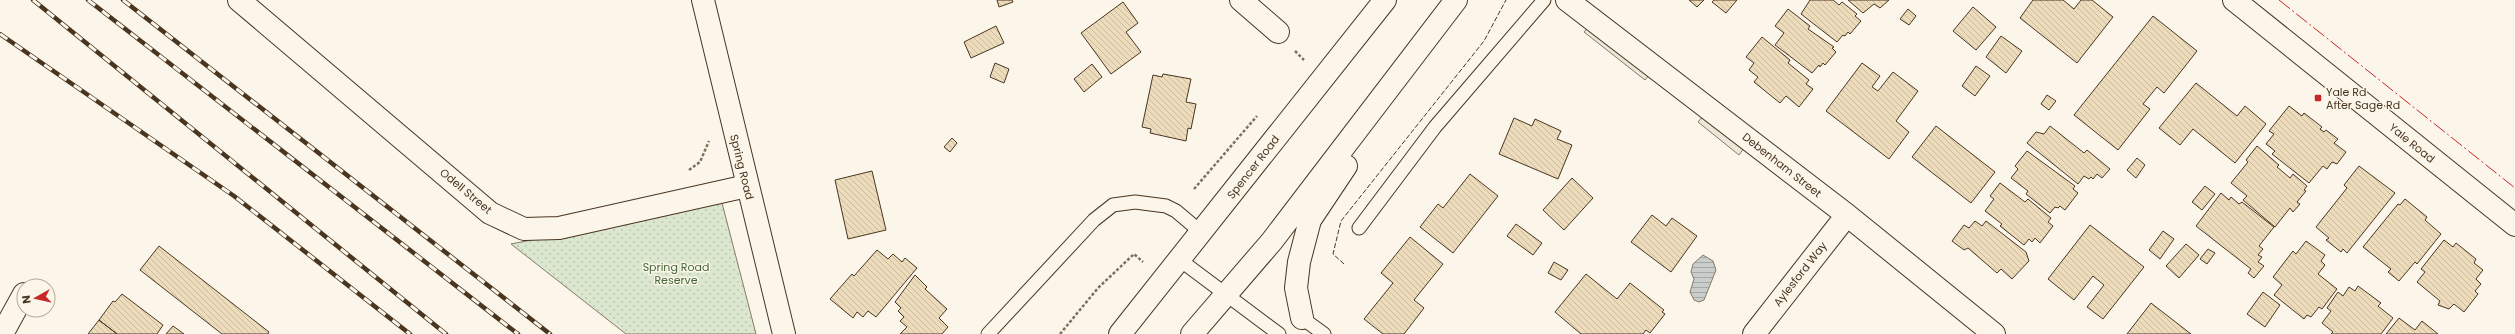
<svg xmlns="http://www.w3.org/2000/svg" width="2515" height="334" font-family="Poppins,sans-serif">
  <defs>
    <pattern id="grass-dots" width="8" height="8" patternUnits="userSpaceOnUse"><rect width="8" height="8" fill="#dce7d0"/><path d="M2 2h.1M6 6h.1" fill="none" stroke="#bec7b2" stroke-width="1.8" stroke-linecap="round"/></pattern>
    <pattern id="water-rules" width="6" height="5" patternUnits="userSpaceOnUse"><rect width="6" height="5" fill="#c9cecd"/><path d="M0 2.5h6" fill="none" stroke="#a5a8a6"/></pattern>
    <pattern id="building-back-hatch" width="6" height="6" patternUnits="userSpaceOnUse"><rect width="6" height="6" fill="#ecdcbc"/><path d="M-1 5l2 2M0 0l6 6M5-1l2 2" fill="none" stroke="#ccbda1"/></pattern>
  </defs>
  <rect width="100%" height="100%" fill="#fbf6e9"/>
  <path fill="url(#grass-dots)" stroke="#887966" d="M 722,203 L 756,334 L 626,334 L 511,244 Z"/>
  <path fill="#ede7d9" stroke="#887966" d="M 1590,25 L 1651,73 L 1645,80 L 1584,32 Z
    M 1704,115 L 1744,148 L 1739,155 L 1698,122 Z"/>
  <path fill="url(#water-rules)" stroke="#887966" d="M 1703,255 L 1713,261 L 1716,270 L 1704,300 L 1699,302 L 1694,300 L 1690,292 L 1694,279 L 1691,272 L 1693,264 Z"/>
  <path fill="url(#building-back-hatch)" stroke="#4a3520" d="M 997,0 L 1012,0 L 1013,2 L 999,7 Z
    M 1689,0 L 1704,0 L 1697,7 Z
    M 1714,0 L 1737,0 L 1726,13 L 1712,2 Z
    M 1810,0 L 1833,0 L 1839,5 L 1842,2 L 1857,14 L 1855,16 L 1861,21 L 1850,34 L 1848,32 L 1845,36 L 1843,35 L 1837,42 L 1801,14 Z
    M 1848,0 L 1889,0 L 1880,8 L 1874,4 L 1863,13 Z
    M 2033,0 L 2063,0 L 2074,9 L 2081,0 L 2092,0 L 2113,17 L 2077,63 L 2020,18 Z
    M 1123,2 L 1138,23 L 1126,32 L 1141,52 L 1111,74 L 1081,33 Z
    M 1973,7 L 1996,27 L 1976,50 L 1953,31 Z
    M 1788,9 L 1810,26 L 1808,29 L 1834,47 L 1832,48 L 1836,52 L 1825,65 L 1823,63 L 1820,67 L 1819,65 L 1812,73 L 1775,45 L 1784,33 L 1775,26 Z
    M 1908,9 L 1916,16 L 1909,25 L 1900,19 Z
    M 2153,16 L 2197,51 L 2164,93 L 2157,87 L 2143,104 L 2150,109 L 2118,150 L 2074,115 Z
    M 996,26 L 1004,43 L 971,58 L 964,42 Z
    M 2001,36 L 2022,51 L 2006,73 L 1986,57 Z
    M 1762,37 L 1790,60 L 1788,63 L 1809,80 L 1806,84 L 1813,89 L 1799,107 L 1786,96 L 1780,103 L 1754,82 L 1758,77 L 1749,70 L 1754,63 L 1746,57 Z
    M 995,63 L 1009,69 L 1004,83 L 990,77 Z
    M 1862,63 L 1880,76 L 1872,87 L 1878,91 L 1893,72 L 1918,91 L 1896,121 L 1909,132 L 1889,159 L 1826,111 Z
    M 1092,64 L 1102,77 L 1084,92 L 1074,79 Z
    M 1976,66 L 1990,76 L 1975,96 L 1962,86 Z
    M 1163,74 L 1191,79 L 1186,102 L 1196,104 L 1191,129 L 1188,128 L 1186,141 L 1150,133 L 1151,129 L 1142,127 L 1153,75 L 1162,77 Z
    M 2196,83 L 2237,116 L 2245,106 L 2266,124 L 2235,163 L 2193,129 L 2180,145 L 2159,128 Z
    M 2047,95 L 2056,101 L 2049,110 L 2041,104 Z
    M 2289,106 L 2302,116 L 2304,113 L 2322,127 L 2320,129 L 2324,132 L 2326,130 L 2338,139 L 2334,143 L 2346,152 L 2337,164 L 2332,162 L 2327,169 L 2323,166 L 2309,183 L 2272,154 L 2275,151 L 2266,144 L 2274,134 L 2269,131 Z
    M 1514,118 L 1532,126 L 1535,119 L 1561,131 L 1557,139 L 1572,145 L 1558,179 L 1499,154 Z
    M 1936,126 L 1995,172 L 1971,203 L 1912,157 Z
    M 2050,126 L 2084,153 L 2087,150 L 2110,169 L 2102,178 L 2097,174 L 2093,179 L 2091,177 L 2089,179 L 2084,176 L 2078,184 L 2027,143 L 2036,132 L 2044,134 Z
    M 952,138 L 957,143 L 950,152 L 944,147 Z
    M 2257,146 L 2279,165 L 2277,167 L 2290,178 L 2293,174 L 2307,186 L 2304,190 L 2306,191 L 2297,202 L 2300,204 L 2293,212 L 2290,208 L 2275,227 L 2243,200 L 2247,196 L 2231,183 L 2248,162 L 2246,160 Z
    M 2027,151 L 2075,186 L 2073,189 L 2078,193 L 2065,210 L 2060,206 L 2058,208 L 2055,207 L 2050,213 L 2026,194 L 2028,191 L 2011,178 L 2018,169 L 2015,166 Z
    M 2137,158 L 2145,165 L 2136,178 L 2127,170 Z
    M 2359,166 L 2395,193 L 2347,253 L 2343,249 L 2341,252 L 2326,240 L 2329,238 L 2316,227 L 2347,188 L 2344,185 Z
    M 872,171 L 886,230 L 848,239 L 835,180 Z
    M 1470,174 L 1498,196 L 1453,253 L 1420,227 L 1438,204 L 1443,208 Z
    M 1572,178 L 1593,198 L 1564,230 L 1543,210 Z
    M 2000,183 L 2025,202 L 2028,199 L 2051,218 L 2048,222 L 2053,226 L 2040,243 L 2035,238 L 2032,242 L 2029,239 L 2024,245 L 2000,226 L 2002,224 L 1985,211 L 1994,199 L 1990,196 Z
    M 2205,186 L 2215,194 L 2202,210 L 2192,202 Z
    M 2221,193 L 2229,200 L 2231,197 L 2239,204 L 2242,202 L 2274,227 L 2259,246 L 2263,249 L 2258,255 L 2262,257 L 2258,262 L 2264,266 L 2254,278 L 2248,273 L 2251,269 L 2196,226 Z
    M 2405,199 L 2427,217 L 2425,220 L 2441,234 L 2417,264 L 2415,262 L 2399,281 L 2388,272 L 2391,269 L 2363,247 L 2398,204 L 2400,205 Z
    M 1652,215 L 1666,226 L 1672,218 L 1697,236 L 1671,272 L 1631,242 Z
    M 1975,221 L 1982,226 L 1986,221 L 2026,252 L 2029,261 L 2012,279 L 2001,269 L 1997,273 L 1968,248 L 1964,250 L 1952,241 L 1964,225 L 1969,228 Z
    M 1516,224 L 1542,243 L 1533,255 L 1507,236 Z
    M 2090,225 L 2144,267 L 2103,319 L 2087,307 L 2104,285 L 2093,276 L 2074,300 L 2048,279 Z
    M 2163,231 L 2174,239 L 2160,259 L 2149,250 Z
    M 1410,237 L 1443,264 L 1414,300 L 1424,308 L 1404,334 L 1383,334 L 1364,319 L 1393,283 L 1381,273 Z
    M 2444,240 L 2453,247 L 2456,243 L 2476,259 L 2474,263 L 2483,270 L 2476,279 L 2481,284 L 2475,291 L 2478,294 L 2464,312 L 2454,304 L 2449,309 L 2438,305 L 2440,301 L 2417,282 L 2425,272 L 2421,269 Z
    M 2306,241 L 2325,255 L 2321,261 L 2325,265 L 2318,274 L 2337,289 L 2322,309 L 2319,307 L 2311,317 L 2307,315 L 2304,319 L 2274,295 L 2282,285 L 2273,277 L 2293,251 L 2296,254 Z
    M 2186,244 L 2199,255 L 2179,278 L 2166,266 Z
    M 159,246 L 269,332 L 268,334 L 222,334 L 140,270 Z
    M 2208,249 L 2215,253 L 2207,264 L 2200,259 Z
    M 877,250 L 888,259 L 893,254 L 902,262 L 905,258 L 917,268 L 876,317 L 868,311 L 863,317 L 857,312 L 853,318 L 830,299 L 852,274 L 854,276 Z
    M 1554,262 L 1568,270 L 1561,280 L 1548,273 Z
    M 1586,274 L 1617,299 L 1630,283 L 1664,310 L 1662,312 L 1665,314 L 1650,333 L 1646,330 L 1643,334 L 1581,334 L 1555,312 Z
    M 915,275 L 927,287 L 925,289 L 947,309 L 939,318 L 948,327 L 942,334 L 900,334 L 907,327 L 900,321 L 904,317 L 898,311 L 901,308 L 895,302 Z
    M 2358,286 L 2381,303 L 2378,306 L 2393,318 L 2381,334 L 2331,334 L 2333,332 L 2322,323 L 2331,311 L 2327,308 L 2338,292 L 2343,296 L 2349,287 L 2355,291 Z
    M 2263,292 L 2280,305 L 2265,327 L 2247,314 Z
    M 122,294 L 163,325 L 157,334 L 117,334 L 99,320 L 113,301 L 115,302 Z
    M 2151,303 L 2191,334 L 2127,334 Z
    M 2399,318 L 2415,330 L 2422,321 L 2438,334 L 2386,334 Z
    M 99,320 L 117,334 L 88,334 Z
    M 173,326 L 184,334 L 166,334 Z"/>
  <g fill="none" stroke-linecap="round" stroke-linejoin="round">
    <defs>
      <path id="lane" d="M 1359,228 L 1435,127 L 1544,0
        M 1180,260 L 1279,334
        M 1302,318 L 1324,334
        M 988,334 L 1094,220 L 1113,205 L 1135,202 L 1166,206 L 1176,211 L 1202,233"/>
      <path id="street" d="M 239,0 L 490,213 L 524,229 L 559,228 L 747,186
        M 703,0 L 784,334
        M 1241,0 L 1278,32
        M 1567,0 L 1847,215 L 1994,334
        M 2,334 L 24,294
        M 1754,334 L 1847,215"/>
      <path id="primary" d="M 2234,0 L 2515,225
        M 1302,318 L 1296,288 L 1299,262 L 1310,220 L 1346,166
        M 1120,334 L 1385,0
        M 1192,334 L 1272,241 L 1456,0"/>
    </defs>
    <use href="#lane" stroke="#4a3520" stroke-width="15"/>
    <use href="#street" stroke="#4a3520" stroke-width="24"/>
    <use href="#primary" stroke="#4a3520" stroke-width="24"/>
    <path stroke="#7f6f5c" stroke-width="2.5" stroke-dasharray="3 2" stroke-linecap="butt" d="M 1295,51 L 1304,60
      M 689,170 L 700,162 L 709,141
      M 1194,189 L 1257,116
      M 1060,334 L 1098,288 L 1134,254 L 1143,262"/>
    <use href="#lane" stroke="#fbf6e9" stroke-width="13"/>
    <use href="#street" stroke="#fbf6e9" stroke-width="22"/>
    <use href="#primary" stroke="#fbf6e9" stroke-width="22"/>
    <defs>
      <path id="rail" d="M 33,0 L 446,334
        M 88,0 L 518,334
        M 123,0 L 550,334
        M 0,34 L 234,196 L 410,334"/>
    </defs>
    <use href="#rail" stroke="#4a3520" stroke-width="4.5"/>
    <use href="#rail" stroke="#fbf6e9" stroke-width="3" stroke-dasharray="9" stroke-linecap="butt"/>
    <path stroke="#4a3520" stroke-width="1" stroke-dasharray="5 2" stroke-linecap="butt" d="M 1344,264 L 1333,254 L 1341,221 L 1484,41 L 1506,0"/>
    <path stroke="#c62828" stroke-width="1" stroke-dasharray="14 3 2 3" stroke-linecap="butt" d="M 2279,0 L 2515,188"/>
  </g>
  <rect fill="#c62828" stroke="#fbf6e9" stroke-width="1.5" x="2314" y="94" width="8" height="8" rx="2"/>
  <g text-anchor="middle" stroke-width="3" stroke-linejoin="round" paint-order="stroke">
    <g font-size="11" fill="#4a3520" stroke="#fbf6e9" text-anchor="start">
      <text x="2326" y="96">Yale Rd<tspan x="2326" dy="13">After Sage Rd</tspan></text>
    </g>
    <g font-size="11" fill="#4a3520" stroke="#fbf6e9">
      <text transform="translate(2412 143) rotate(39)" y="4">Yale Road</text>
      <text transform="translate(1782 165) rotate(38)" y="4">Debenham Street</text>
      <text transform="translate(742 167) rotate(76)" y="4">Spring Road</text>
      <text transform="translate(1253 167) rotate(-52)" y="4">Spencer Road</text>
      <text transform="translate(466 191) rotate(40)" y="4">Odell Street</text>
      <text transform="translate(1800 274) rotate(-52)" y="4">Aylesford Way</text>
    </g>
    <g font-size="11" fill="#436837" stroke="#fbf6e9">
      <text x="676" y="271">Spring Road<tspan x="676" dy="13">Reserve</tspan></text>
    </g>
  </g>
  <g transform="translate(36 298) rotate(262)"><circle r="19" fill="#fbf6e9" stroke="#b4a999"/>
  <path d="M0-3L7 15L0 10L-7 15Z" fill="#c62828"/>
  <text y="-6" font-size="11" font-weight="bold" text-anchor="middle" fill="#4a3520">N</text>
  </g>
</svg>
